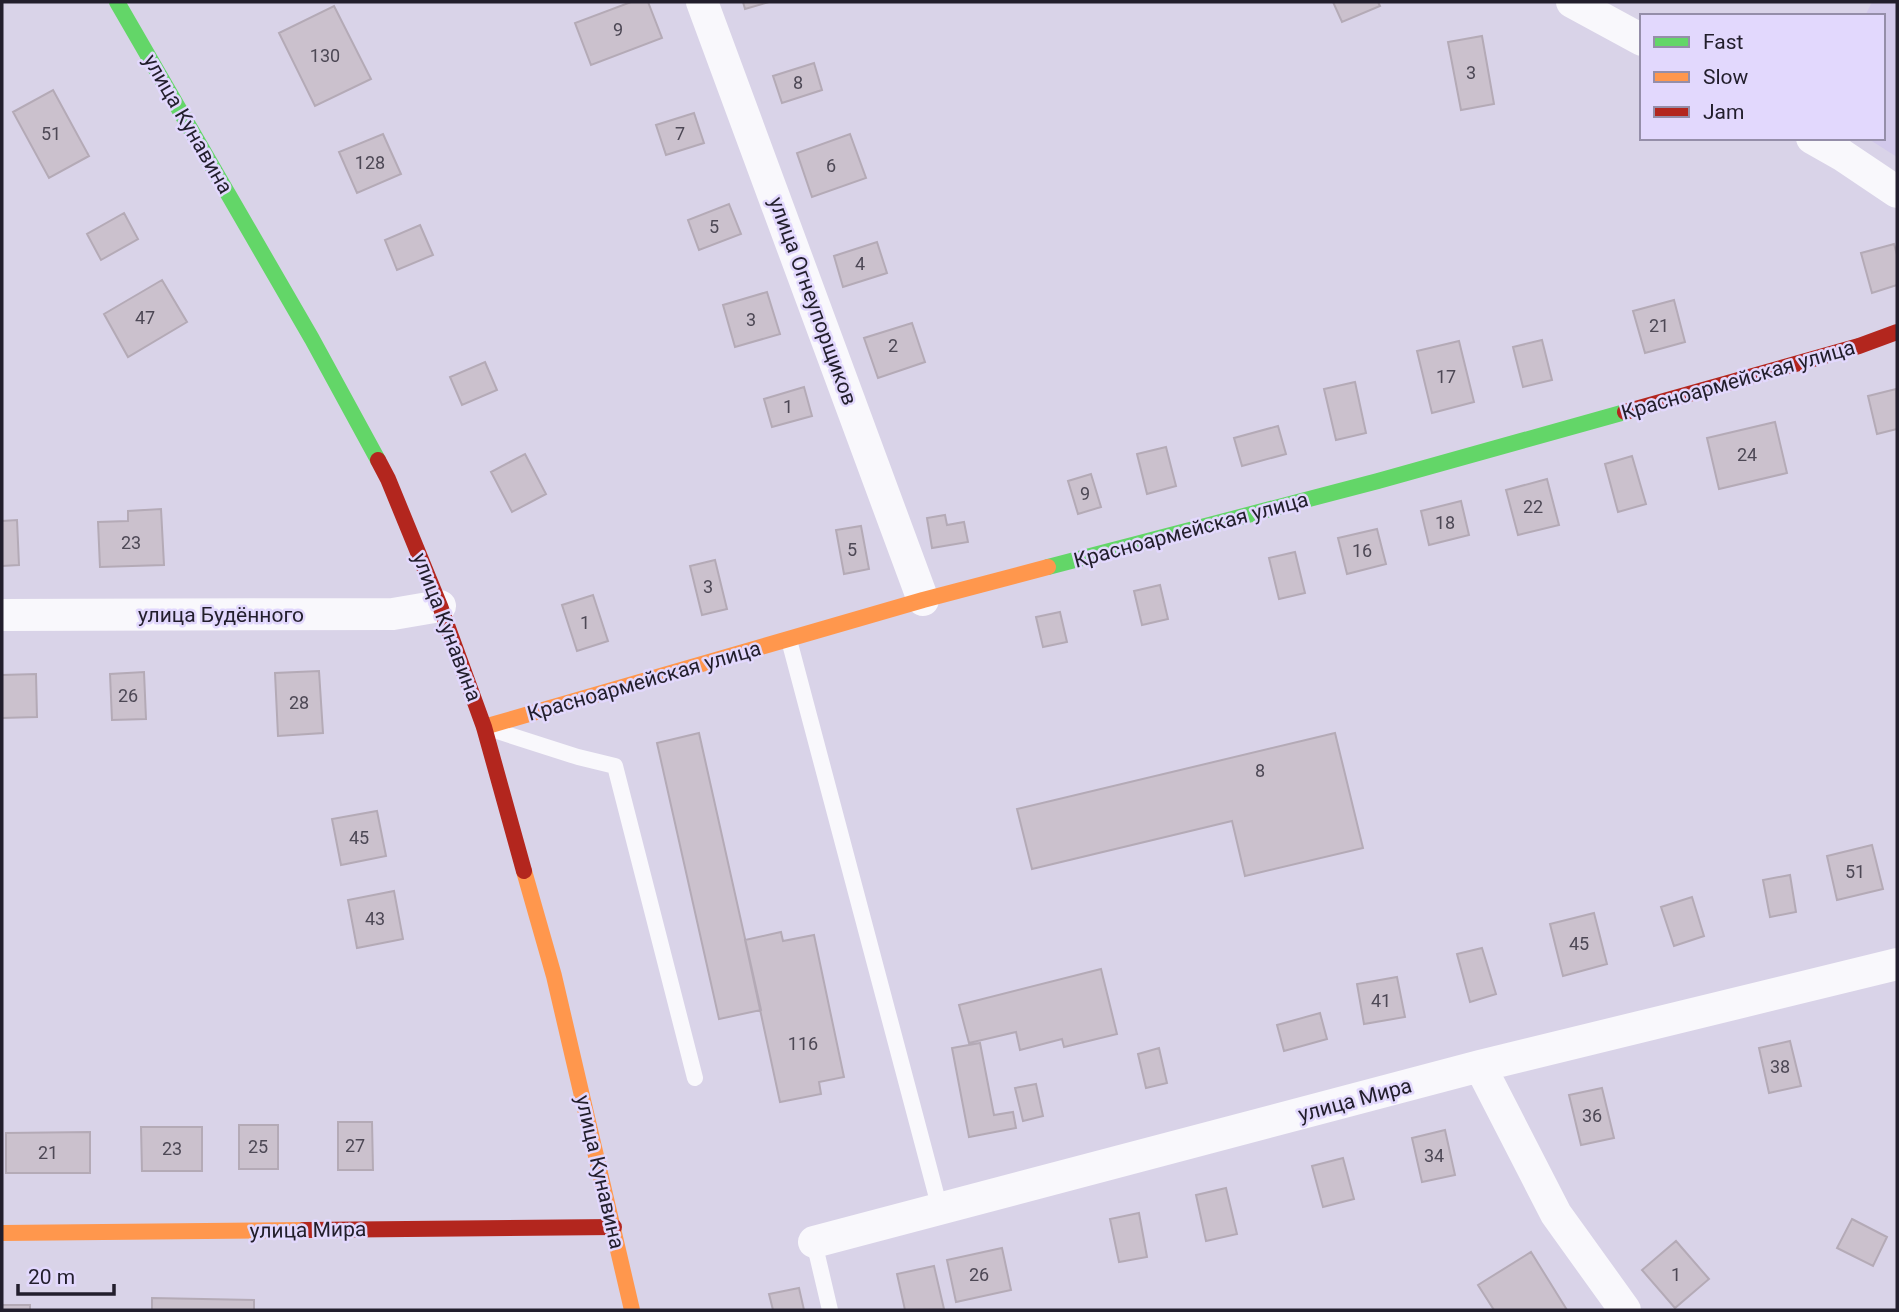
<svg xmlns="http://www.w3.org/2000/svg" width="1899" height="1312" font-family="Roboto,sans-serif">
  <rect width="100%" height="100%" fill="#d9d3e8"/>
  <path fill="#d2c9eb" d="M 1872,2 L 1897,2 L 1897,157 L 1867,138 L 1883,138 L 1883,16 L 1865,16 Z"/>
  <path fill="#cbc1cd" stroke="#b4aab6" stroke-width="2" d="M 631,2 L 648,2 L 662,38 L 591,65 L 575,23 Z
    M 743,2 L 769,2 L 745,9 Z
    M 1333,2 L 1378,2 L 1380,6 L 1342,22 Z
    M 334,6 L 371,79 L 315,106 L 279,33 Z
    M 1482,36 L 1494,104 L 1461,110 L 1448,42 Z
    M 814,63 L 822,90 L 782,103 L 773,76 Z
    M 53,90 L 89,156 L 49,178 L 13,112 Z
    M 694,113 L 704,143 L 666,155 L 656,125 Z
    M 383,134 L 401,174 L 357,193 L 339,152 Z
    M 850,134 L 866,178 L 812,197 L 797,153 Z
    M 729,204 L 741,234 L 699,250 L 688,220 Z
    M 124,213 L 138,239 L 101,260 L 87,234 Z
    M 420,225 L 433,255 L 397,270 L 385,240 Z
    M 877,242 L 887,273 L 843,287 L 834,256 Z
    M 1894,244 L 1897,255 L 1897,285 L 1872,293 L 1861,253 Z
    M 162,280 L 187,322 L 128,357 L 104,314 Z
    M 767,292 L 780,334 L 735,347 L 723,305 Z
    M 1674,300 L 1685,342 L 1645,353 L 1633,311 Z
    M 912,323 L 925,362 L 878,378 L 864,338 Z
    M 1542,340 L 1552,380 L 1523,387 L 1513,347 Z
    M 1459,341 L 1474,402 L 1432,413 L 1417,351 Z
    M 485,362 L 497,390 L 462,405 L 450,377 Z
    M 1355,382 L 1366,433 L 1336,440 L 1324,389 Z
    M 804,387 L 812,416 L 772,427 L 764,399 Z
    M 1896,389 L 1897,429 L 1877,434 L 1868,396 Z
    M 1775,422 L 1787,473 L 1719,489 L 1707,438 Z
    M 1278,426 L 1286,454 L 1242,466 L 1234,438 Z
    M 1166,447 L 1176,486 L 1147,494 L 1137,454 Z
    M 525,454 L 546,494 L 512,512 L 491,472 Z
    M 1632,456 L 1646,504 L 1618,512 L 1605,464 Z
    M 1091,474 L 1101,507 L 1078,514 L 1068,481 Z
    M 1547,479 L 1559,525 L 1518,535 L 1506,490 Z
    M 1461,501 L 1469,535 L 1429,545 L 1421,511 Z
    M 161,509 L 164,565 L 100,567 L 98,522 L 128,521 L 128,511 Z
    M 945,515 L 947,525 L 964,522 L 968,542 L 932,548 L 927,518 Z
    M 17,520 L 19,565 L 2,566 L 2,521 Z
    M 861,526 L 869,569 L 844,574 L 836,530 Z
    M 1377,529 L 1386,564 L 1347,574 L 1338,538 Z
    M 1295,552 L 1305,593 L 1279,599 L 1269,558 Z
    M 715,560 L 727,609 L 702,615 L 690,566 Z
    M 1160,585 L 1168,619 L 1142,625 L 1134,591 Z
    M 593,595 L 608,641 L 577,651 L 562,605 Z
    M 1060,612 L 1067,642 L 1043,647 L 1036,617 Z
    M 319,671 L 323,733 L 278,736 L 275,673 Z
    M 144,672 L 146,719 L 112,720 L 110,674 Z
    M 36,674 L 37,717 L 2,718 L 2,675 Z
    M 699,733 L 761,1010 L 719,1019 L 657,743 Z
    M 1335,733 L 1363,848 L 1245,876 L 1232,821 L 1032,869 L 1017,809 Z
    M 377,811 L 386,856 L 341,865 L 332,819 Z
    M 1872,845 L 1883,889 L 1837,900 L 1827,856 Z
    M 1790,875 L 1796,912 L 1770,917 L 1763,880 Z
    M 394,891 L 403,939 L 357,948 L 348,900 Z
    M 1692,897 L 1704,936 L 1674,946 L 1661,907 Z
    M 1594,913 L 1607,964 L 1563,976 L 1550,924 Z
    M 781,932 L 783,941 L 814,935 L 844,1077 L 819,1082 L 821,1094 L 780,1102 L 745,940 Z
    M 1482,948 L 1496,994 L 1470,1002 L 1457,954 Z
    M 1101,969 L 1117,1034 L 1064,1047 L 1062,1039 L 1020,1050 L 1016,1032 L 969,1043 L 959,1005 Z
    M 1397,977 L 1405,1017 L 1364,1024 L 1357,984 Z
    M 1320,1013 L 1327,1039 L 1284,1051 L 1277,1025 Z
    M 1790,1041 L 1801,1086 L 1769,1093 L 1759,1048 Z
    M 980,1043 L 994,1115 L 1013,1112 L 1016,1128 L 969,1137 L 952,1048 Z
    M 1159,1048 L 1167,1083 L 1146,1088 L 1138,1054 Z
    M 1036,1084 L 1043,1116 L 1023,1121 L 1015,1088 Z
    M 1602,1088 L 1614,1138 L 1581,1145 L 1569,1095 Z
    M 338,1122 L 372,1122 L 373,1170 L 338,1170 Z
    M 239,1125 L 278,1125 L 278,1169 L 239,1169 Z
    M 141,1127 L 202,1127 L 202,1171 L 142,1171 Z
    M 1445,1130 L 1455,1175 L 1422,1182 L 1412,1138 Z
    M 90,1132 L 90,1173 L 6,1173 L 6,1133 Z
    M 1343,1158 L 1354,1199 L 1323,1207 L 1312,1166 Z
    M 1226,1188 L 1237,1234 L 1206,1241 L 1196,1195 Z
    M 1139,1213 L 1147,1257 L 1119,1262 L 1110,1219 Z
    M 1852,1219 L 1887,1237 L 1873,1266 L 1837,1248 Z
    M 1676,1241 L 1709,1279 L 1675,1308 L 1642,1270 Z
    M 1002,1248 L 1011,1290 L 956,1302 L 947,1260 Z
    M 1531,1252 L 1567,1310 L 1494,1310 L 1478,1285 Z
    M 934,1266 L 944,1309 L 905,1310 L 897,1274 Z
    M 799,1288 L 804,1310 L 773,1310 L 769,1294 Z
    M 152,1298 L 254,1300 L 254,1310 L 152,1310 Z
    M 2,1305 L 30,1305 L 30,1310 L 2,1310 Z"/>
  <g fill="none" stroke-linecap="round" stroke-linejoin="round">
    <path stroke="#f9f8fc" stroke-width="16" d="M 789,640 L 940,1209
      M 497,731 L 578,757 L 615,766 L 695,1078
      M 814,1242 L 830,1310"/>
    <path stroke="#f9f8fc" stroke-width="32" d="M 702,2 L 923,600
      M 1572,2 L 1642,40
      M 1812,138 L 1842,155 L 1897,192
      M 2,615 L 393,614 L 440,606
      M 1480,1066 L 1556,1214 L 1625,1310
      M 814,1242 L 1480,1066 L 1897,964"/>
    <path stroke="#63d668" stroke-width="16" d="M 117,2 L 312,339 L 378,460
      M 1048,567 L 1378,481 L 1625,412"/>
    <path stroke="#ff974d" stroke-width="16" d="M 484,727 L 923,600 L 1048,567
      M 524,871 L 554,976 L 632,1310
      M 2,1233 L 304,1230"/>
    <path stroke="#b3261e" stroke-width="16" d="M 1625,412 L 1859,346 L 1897,332
      M 378,460 L 388,479 L 440,606 L 484,727 L 524,871
      M 304,1230 L 614,1227"/>
  </g>
  <g text-anchor="middle" stroke-width="5" stroke-linejoin="round" paint-order="stroke">
    <g font-size="18" fill="#4d4855">
      <text x="618" y="36">9</text>
      <text x="325" y="62">130</text>
      <text x="1471" y="79">3</text>
      <text x="798" y="89">8</text>
      <text x="51" y="140">51</text>
      <text x="680" y="140">7</text>
      <text x="370" y="169">128</text>
      <text x="831" y="172">6</text>
      <text x="714" y="233">5</text>
      <text x="860" y="270">4</text>
      <text x="145" y="324">47</text>
      <text x="751" y="326">3</text>
      <text x="1659" y="332">21</text>
      <text x="893" y="352">2</text>
      <text x="1446" y="383">17</text>
      <text x="788" y="413">1</text>
      <text x="1747" y="461">24</text>
      <text x="1085" y="500">9</text>
      <text x="1533" y="513">22</text>
      <text x="1445" y="529">18</text>
      <text x="131" y="549">23</text>
      <text x="852" y="556">5</text>
      <text x="1362" y="557">16</text>
      <text x="708" y="593">3</text>
      <text x="585" y="629">1</text>
      <text x="128" y="702">26</text>
      <text x="299" y="709">28</text>
      <text x="1260" y="777">8</text>
      <text x="359" y="844">45</text>
      <text x="1855" y="878">51</text>
      <text x="375" y="925">43</text>
      <text x="1579" y="950">45</text>
      <text x="1381" y="1007">41</text>
      <text x="803" y="1050">116</text>
      <text x="1780" y="1073">38</text>
      <text x="1592" y="1122">36</text>
      <text x="355" y="1152">27</text>
      <text x="258" y="1153">25</text>
      <text x="172" y="1155">23</text>
      <text x="48" y="1159">21</text>
      <text x="1434" y="1162">34</text>
      <text x="979" y="1281">26</text>
      <text x="1676" y="1281">1</text>
    </g>
    <g font-size="21" fill="#221e2c" stroke="#e2d8fd">
      <text transform="translate(188 124) rotate(60)" y="7">улица Кунавина</text>
      <text transform="translate(813 301) rotate(70)" y="7">улица Огнеупорщиков</text>
      <text transform="translate(1738 380) rotate(-16)" y="7">Красноармейская улица</text>
      <text transform="translate(1191 530) rotate(-15)" y="7">Красноармейская улица</text>
      <text x="221" y="622">улица Будённого</text>
      <text transform="translate(447 627) rotate(69)" y="7">улица Кунавина</text>
      <text transform="translate(644 681) rotate(-16)" y="7">Красноармейская улица</text>
      <text transform="translate(1355 1100) rotate(-15)" y="7">улица Мира</text>
      <text transform="translate(600 1172) rotate(77)" y="7">улица Кунавина</text>
      <text transform="translate(308 1230) rotate(-1)" y="7">улица Мира</text>
    </g>
  </g>
  <rect width="1899" height="1312" fill="none" stroke="#221e2c" stroke-width="7"/>
  <rect x="1640" y="14" width="245" height="126" fill="#e2d8fd" stroke="#958ea9" stroke-width="2"/>
  <rect x="1654" y="37" width="35" height="10" fill="#63d668" stroke="#958ea9" stroke-width="2"/>
  <text x="1703" y="49" font-size="21" fill="#221e2c">Fast</text>
  <rect x="1654" y="72" width="35" height="10" fill="#ff974d" stroke="#958ea9" stroke-width="2"/>
  <text x="1703" y="84" font-size="21" fill="#221e2c">Slow</text>
  <rect x="1654" y="107" width="35" height="10" fill="#b3261e" stroke="#958ea9" stroke-width="2"/>
  <text x="1703" y="119" font-size="21" fill="#221e2c">Jam</text>
  <path d="M18 1284v10h96v-10" fill="none" stroke="#221e2c" stroke-width="3.5"/>
  <text x="28" y="1284" font-size="21" fill="#221e2c" stroke="#e2d8fd" stroke-width="5" paint-order="stroke">20 m</text>
</svg>
